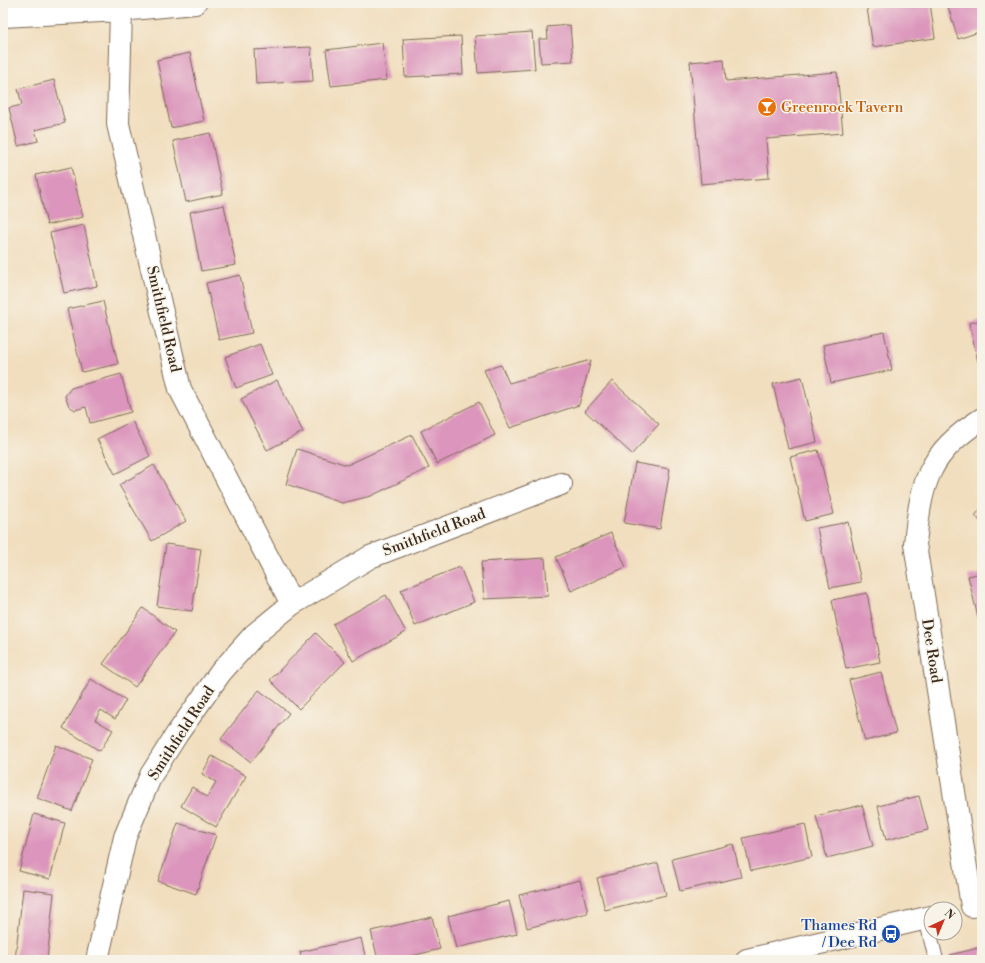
<svg xmlns="http://www.w3.org/2000/svg" width="985" height="963" font-family="'Libre Bodoni',serif">
  <rect width="100%" height="100%" fill="#f7f3e8"/>
  <filter id="ink" filterUnits="userSpaceOnUse"><feTurbulence type="fractalNoise" baseFrequency=".025" numOctaves="2"/><feDisplacementMap in="SourceGraphic" scale="8" xChannelSelector="R" yChannelSelector="G"/><feConvolveMatrix kernelMatrix="1 2 1 2 8 2 1 2 1" color-interpolation-filters="sRGB"/></filter>
  <filter id="wash" filterUnits="userSpaceOnUse"><feTurbulence type="fractalNoise" baseFrequency=".012" numOctaves="4" result="noise"/><feDisplacementMap in="SourceGraphic" scale="16" xChannelSelector="R" yChannelSelector="G"/><feGaussianBlur stdDeviation="0.9" result="paint"/><feColorMatrix in="noise" values="0 0 0 0 0 0 0 0 0 0 0 0 0 0 0 0 0 1.4 0 .05"/><feComposite in="paint" operator="in"/></filter>
  <g filter="url(#wash)">
    <rect width="100%" height="100%" fill="#f1debe"/>
    <g id="blocks">
      <path fill="#dc95bc" d="M 903,3 L 930,3 L 935,38 L 873,47 L 867,8 Z
        M 947,3 L 982,3 L 982,31 L 958,39 Z
        M 570,25 L 573,61 L 541,63 L 539,39 L 548,39 L 547,27 Z
        M 532,32 L 535,69 L 478,73 L 475,36 Z
        M 461,36 L 463,74 L 405,77 L 403,39 Z
        M 382,43 L 387,80 L 331,86 L 326,50 Z
        M 311,47 L 313,81 L 256,84 L 254,50 Z
        M 190,53 L 204,121 L 171,128 L 157,60 Z
        M 724,59 L 726,81 L 837,72 L 843,133 L 766,139 L 769,178 L 701,184 L 690,62 Z
        M 54,80 L 65,123 L 35,130 L 38,141 L 18,146 L 9,108 L 22,105 L 18,89 Z
        M 3,127 L 7,141 L 3,142 Z
        M 210,133 L 223,194 L 186,202 L 173,141 Z
        M 71,167 L 83,217 L 47,225 L 36,175 Z
        M 224,205 L 236,265 L 201,271 L 190,212 Z
        M 84,225 L 97,286 L 64,293 L 50,233 Z
        M 240,275 L 252,333 L 219,340 L 206,283 Z
        M 103,301 L 118,364 L 82,372 L 67,309 Z
        M 982,320 L 982,361 L 978,362 L 969,323 Z
        M 884,332 L 892,370 L 831,383 L 823,345 Z
        M 260,344 L 272,375 L 236,388 L 225,357 Z
        M 591,360 L 579,405 L 510,428 L 484,370 L 501,365 L 509,383 Z
        M 121,374 L 131,412 L 90,423 L 86,407 L 75,410 L 69,406 L 65,396 L 71,388 Z
        M 802,377 L 817,442 L 788,449 L 773,384 Z
        M 277,380 L 303,432 L 267,450 L 241,399 Z
        M 612,381 L 659,424 L 632,454 L 585,411 Z
        M 479,402 L 495,435 L 437,464 L 421,431 Z
        M 132,421 L 150,456 L 115,474 L 97,439 Z
        M 412,435 L 429,468 L 371,496 L 342,503 L 286,484 L 297,449 L 347,465 Z
        M 818,450 L 834,514 L 805,521 L 790,457 Z
        M 635,463 L 670,469 L 660,529 L 624,523 Z
        M 154,465 L 186,521 L 152,541 L 119,485 Z
        M 982,507 L 982,522 L 975,516 Z
        M 848,522 L 861,582 L 830,588 L 817,528 Z
        M 611,533 L 626,567 L 571,591 L 556,557 Z
        M 166,544 L 201,549 L 192,611 L 157,606 Z
        M 545,558 L 548,596 L 484,599 L 481,562 Z
        M 460,567 L 474,602 L 415,626 L 401,590 Z
        M 982,573 L 982,630 L 981,630 L 968,576 Z
        M 867,593 L 880,662 L 846,669 L 832,600 Z
        M 386,595 L 406,632 L 353,661 L 333,624 Z
        M 143,608 L 175,632 L 135,687 L 103,664 Z
        M 316,633 L 345,662 L 299,709 L 270,680 Z
        M 881,672 L 896,733 L 865,741 L 849,680 Z
        M 91,679 L 126,700 L 115,719 L 101,710 L 95,720 L 113,730 L 100,751 L 63,728 Z
        M 259,690 L 289,713 L 251,762 L 221,739 Z
        M 56,745 L 92,759 L 72,811 L 37,798 Z
        M 212,756 L 246,776 L 216,827 L 181,806 L 192,787 L 207,797 L 216,782 L 202,774 Z
        M 919,796 L 928,830 L 886,840 L 878,806 Z
        M 862,805 L 873,846 L 827,858 L 816,816 Z
        M 34,814 L 65,823 L 50,879 L 19,871 Z
        M 178,823 L 216,835 L 196,894 L 158,881 Z
        M 805,824 L 812,857 L 751,871 L 743,838 Z
        M 733,844 L 741,877 L 680,891 L 672,859 Z
        M 658,863 L 666,895 L 605,910 L 597,878 Z
        M 580,880 L 588,913 L 527,928 L 519,895 Z
        M 23,889 L 54,893 L 47,960 L 15,960 Z
        M 509,901 L 517,934 L 456,948 L 448,916 Z
        M 432,917 L 440,949 L 395,960 L 378,960 L 371,931 Z
        M 361,938 L 366,960 L 302,960 L 300,952 Z
        M 982,947 L 982,960 L 951,960 L 950,955 Z"/>
    </g>
  </g>
  <g filter="url(#ink)">
    <use href="#blocks" fill-opacity="0" stroke="#7b6956" stroke-width="1"/>
    <g fill="none" stroke-linecap="round" stroke-linejoin="round">
      <defs>
        <path id="lane" d="M 926,918 L 936,960"/>
        <path id="street" d="M 121,10 L 118,124 L 180,389 L 292,604
          M 3,16 L 121,10 L 195,3
          M 972,906 L 915,544 C 921,484 927,453 982,419
          M 97,960 L 125,837 L 151,775 L 177,734 L 221,672 L 254,635 L 292,604 L 370,557 L 561,484
          M 747,960 L 931,917"/>
      </defs>
      <use href="#lane" stroke="#7b6956" stroke-width="16"/>
      <use href="#street" stroke="#7b6956" stroke-width="24"/>
      <use href="#lane" stroke="#fff" stroke-width="14"/>
      <use href="#street" stroke="#fff" stroke-width="22"/>
    </g>
  </g>
  <defs>
    <symbol id="bar-disc" viewBox="-11 -11 22 22"><circle r="9.5" fill="#e8710a" stroke="#f7f3e8"/><path d="M-6-5H6L.8 .8V4.5H3.5V6h-7V4.5H-.8V.8Z" fill="#fff"/></symbol>
    <symbol id="bus-disc" viewBox="-11 -11 22 22"><circle r="9.5" fill="#1a4fb4" stroke="#f7f3e8"/><path d="M-5-6H5V4H4V6H2V4H-2V6H-4V4H-5ZM-3.5-4V0h7V-4ZM-3.5 1.2v1.5H-2V1.2ZM2 1.2v1.5H3.5V1.2Z" fill="#fff"/></symbol>
  </defs>
  <g fill-rule="evenodd">
    <use href="#bar-disc" x="756" y="96" width="22" height="22"/>
    <use href="#bus-disc" x="880" y="923" width="22" height="22"/>
  </g>
  <g text-anchor="middle" stroke-width="3" stroke-linejoin="round" paint-order="stroke">
    <g font-size="15" fill="#c56008" stroke="#f7f3e8" text-anchor="start">
      <text x="781" y="112">Greenrock Tavern</text>
    </g>
    <g font-size="15" fill="#3b2a1e" stroke="#f7f3e8">
      <text transform="translate(164 319) rotate(77)" y="5">Smithfield Road</text>
      <text transform="translate(434 532) rotate(-21)" y="5">Smithfield Road</text>
      <text transform="translate(932 651) rotate(81)" y="5">Dee Road</text>
      <text transform="translate(181 733) rotate(-57)" y="5">Smithfield Road</text>
    </g>
    <g font-size="15" fill="#164399" stroke="#f7f3e8" text-anchor="end">
      <text x="877" y="930">Thames Rd<tspan x="877" dy="17">/ Dee Rd</tspan></text>
    </g>
  </g>
  <rect width="985" height="963" fill="none" stroke="#f7f3e8" stroke-width="16"/>
  <g transform="translate(943 921) rotate(44)"><circle r="19" fill="#f7f3e8" stroke="#aca397"/>
  <path d="M0-3L7 15L0 10L-7 15Z" fill="#c8321e"/>
  <text y="-6" font-size="11" font-weight="bold" text-anchor="middle" fill="#3b2a1e">N</text>
  </g>
</svg>
